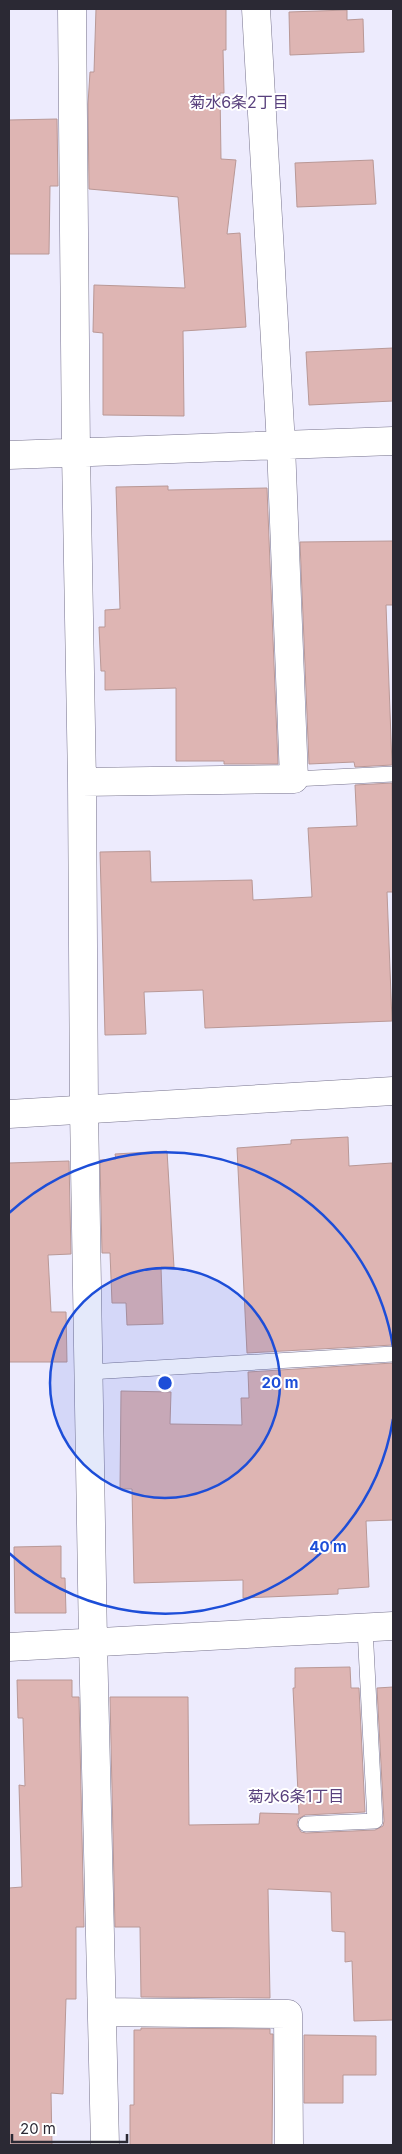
<svg xmlns="http://www.w3.org/2000/svg" width="402" height="2154" font-family="Inter,'Noto Sans JP',sans-serif">
  <rect width="100%" height="100%" fill="#edebfd"/>
  <path fill="#deb5b3" stroke="#b99896" d="M 96,9 L 226,9 L 226,50 L 223,50 L 224,93 L 220,93 L 221,159 L 236,160 L 227,234 L 240,233 L 246,327 L 183,331 L 184,416 L 103,415 L 103,333 L 93,332 L 94,285 L 185,288 L 178,197 L 89,189 L 88,104 L 90,72 L 94,72 Z
    M 347,10 L 347,20 L 363,19 L 364,52 L 290,55 L 289,12 Z
    M 57,119 L 58,186 L 50,186 L 49,254 L 9,254 L 9,120 Z
    M 373,160 L 376,204 L 297,207 L 295,163 Z
    M 393,348 L 393,401 L 309,405 L 306,352 Z
    M 168,486 L 168,490 L 267,488 L 278,764 L 224,764 L 224,761 L 176,761 L 176,688 L 105,690 L 105,671 L 101,671 L 99,627 L 105,627 L 105,610 L 120,609 L 116,487 Z
    M 393,541 L 393,605 L 386,605 L 392,765 L 355,767 L 354,762 L 309,764 L 300,542 Z
    M 392,783 L 393,892 L 387,892 L 392,1021 L 205,1028 L 203,990 L 144,992 L 146,1034 L 105,1035 L 100,852 L 150,851 L 151,882 L 252,880 L 253,900 L 312,897 L 308,828 L 357,826 L 355,785 Z
    M 348,1137 L 349,1166 L 392,1163 L 393,1345 L 247,1353 L 237,1148 L 291,1144 L 291,1140 Z
    M 167,1151 L 174,1267 L 161,1267 L 163,1324 L 127,1325 L 126,1303 L 112,1303 L 110,1253 L 102,1253 L 100,1160 L 116,1159 L 115,1154 Z
    M 69,1161 L 71,1254 L 48,1255 L 51,1312 L 66,1312 L 67,1362 L 9,1362 L 9,1163 Z
    M 393,1363 L 393,1520 L 366,1521 L 369,1587 L 338,1589 L 338,1594 L 243,1598 L 243,1580 L 134,1583 L 132,1489 L 120,1489 L 121,1391 L 171,1392 L 170,1424 L 242,1425 L 241,1398 L 249,1398 L 248,1372 Z
    M 61,1546 L 61,1578 L 65,1578 L 66,1613 L 15,1613 L 14,1547 Z
    M 350,1667 L 351,1688 L 359,1688 L 365,1812 L 305,1815 L 298,1819 L 297,1825 L 301,1832 L 306,1833 L 375,1830 L 383,1826 L 384,1821 L 377,1688 L 393,1687 L 393,2020 L 354,2021 L 352,1961 L 345,1962 L 345,1932 L 332,1931 L 331,1892 L 268,1889 L 270,1998 L 141,1997 L 140,1927 L 115,1927 L 110,1697 L 188,1697 L 189,1825 L 259,1824 L 260,1813 L 299,1814 L 293,1688 L 295,1688 L 295,1668 Z
    M 17,1680 L 72,1680 L 72,1697 L 79,1697 L 84,1927 L 76,1927 L 76,1999 L 66,1999 L 63,2094 L 51,2093 L 52,2145 L 9,2145 L 9,1888 L 22,1887 L 19,1785 L 25,1786 L 23,1718 L 18,1718 Z
    M 141,2028 L 270,2029 L 270,2034 L 273,2034 L 272,2145 L 130,2145 L 130,2105 L 134,2105 L 134,2030 L 141,2030 Z
    M 304,2035 L 376,2036 L 376,2075 L 343,2075 L 343,2103 L 304,2103 Z"/>
  <g fill="none" stroke-linecap="round" stroke-linejoin="round">
    <defs>
      <path id="lane" d="M 294,779 L 393,774
        M 89,1372 L 393,1354
        M 306,1824 L 375,1821 L 365,1628"/>
      <path id="street" d="M 72,9 L 76,453 L 82,782 L 84,1109 L 93,1642 L 105,2145
        M 9,455 L 393,441
        M 82,782 L 294,779 L 281,445 L 256,9
        M 9,1647 L 393,1626
        M 103,2012 L 288,2014 L 289,2145"/>
      <path id="secondary" d="M 9,1114 L 393,1091"/>
    </defs>
    <use href="#lane" stroke="#77738d" stroke-width="16"/>
    <use href="#street" stroke="#77738d" stroke-width="29"/>
    <use href="#secondary" stroke="#77738d" stroke-width="29"/>
    <use href="#lane" stroke="#fff" stroke-width="15"/>
    <use href="#street" stroke="#fff" stroke-width="28"/>
    <use href="#secondary" stroke="#fff" stroke-width="28"/>
  </g>
  <circle cx="165" cy="1383" r="115" fill="#1d4ed8" fill-opacity=".12"/>
  <g fill="none" stroke="#1d4ed8" stroke-width="2.5">
    <circle cx="165" cy="1383" r="115"/>
    <path d="M393 1419A231 231 0 0 1 9 1553M9 1213A231 231 0 0 1 393 1347"/>
  </g>
  <g text-anchor="middle" stroke-width="4" stroke-linejoin="round" paint-order="stroke">
    <g font-size="16" fill="#59417d" stroke="#fff">
      <text x="239" y="108">菊水6条2丁目</text>
      <text x="296" y="1802">菊水6条1丁目</text>
    </g>
  </g>
  <circle cx="165" cy="1383" r="8" fill="#1d4ed8" stroke="#fff" stroke-width="2.5"/>
  <g font-size="15" text-anchor="middle" font-weight="bold" fill="#1d4ed8" stroke="#fff" stroke-width="4" stroke-linejoin="round" paint-order="stroke">
    <text x="280" y="1388">20 m</text>
    <text x="328" y="1552">40 m</text>
  </g>
  <rect width="402" height="2154" fill="none" stroke="#2b2934" stroke-width="20"/>
  <path d="M12 2134v8h115v-8" fill="none" stroke="#2b2934" stroke-width="2.5"/>
  <text x="20" y="2134" font-size="15" fill="#2b2934" stroke="#ffffff" stroke-width="4" paint-order="stroke">20 m</text>
</svg>
